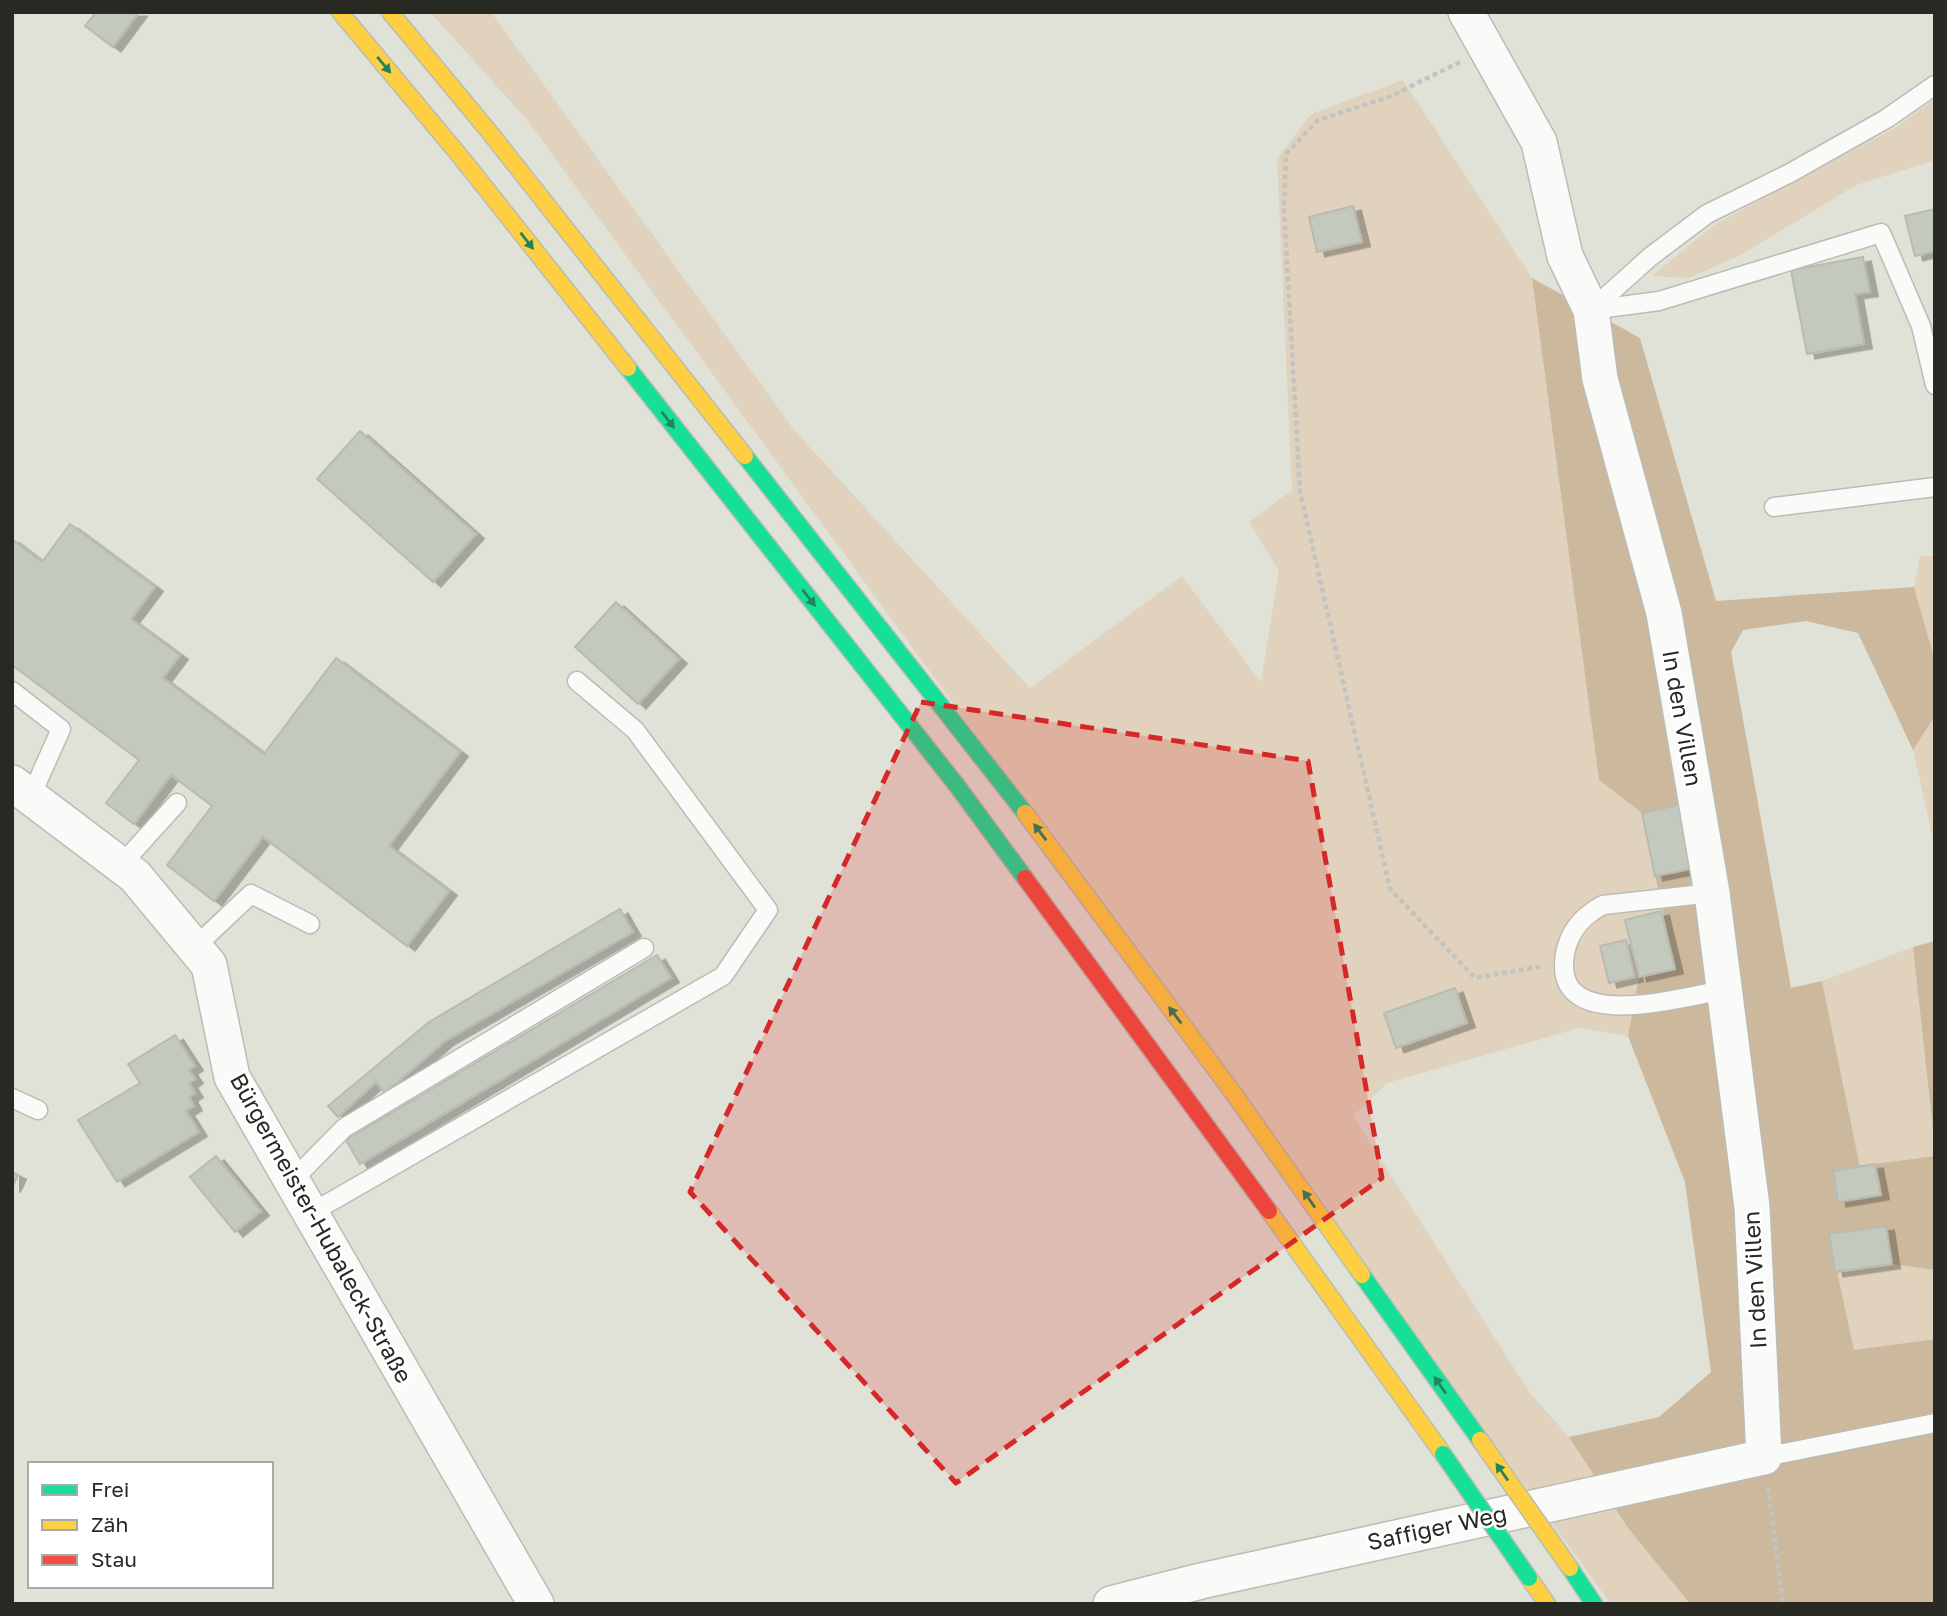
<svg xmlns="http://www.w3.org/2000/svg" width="1947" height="1616" font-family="'Golos Text',sans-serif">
  <defs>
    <filter id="shadow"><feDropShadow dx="8" dy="4.5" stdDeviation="0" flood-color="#0004"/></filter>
  </defs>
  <rect width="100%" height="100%" fill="#e0e2d8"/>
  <path fill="#e0d2bc" d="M 430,12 L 491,12 L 794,430 L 1030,688 L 1182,576 L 1261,682 L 1279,571 L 1249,522 L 1292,490 L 1277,159 L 1311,114 L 1403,80 L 1532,278 L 1599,780 L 1642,813 L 1661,911 L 1625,920 L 1639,977 L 1628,1036 L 1579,1028 L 1387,1083 L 1353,1116 L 1530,1393 L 1569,1437 L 1628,1528 L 1690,1604 L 1611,1604 L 527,120 Z
    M 1935,99 L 1935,160 L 1856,185 L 1741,255 L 1689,278 L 1652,276 L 1714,225 L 1893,129 Z
    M 1920,556 L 1935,556 L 1935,661 L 1914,587 Z
    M 1935,716 L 1935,847 L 1913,750 Z
    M 1913,947 L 1935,1156 L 1860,1167 L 1822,981 Z
    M 1892,1264 L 1935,1270 L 1935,1339 L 1854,1350 L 1835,1272 Z"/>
  <path fill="#ccb99d" d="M 1532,278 L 1640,338 L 1716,601 L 1914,587 L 1935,661 L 1935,716 L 1913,750 L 1858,633 L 1806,621 L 1743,630 L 1731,652 L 1791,988 L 1822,981 L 1860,1167 L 1833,1171 L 1838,1202 L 1880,1195 L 1875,1164 L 1935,1156 L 1935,1270 L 1892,1264 L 1886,1226 L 1829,1235 L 1854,1350 L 1935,1339 L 1935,1604 L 1690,1604 L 1628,1528 L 1569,1437 L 1659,1417 L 1711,1372 L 1685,1182 L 1628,1036 L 1639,977 L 1675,969 L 1655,876 L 1696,868 L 1683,805 L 1642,813 L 1599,780 Z
    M 1935,941 L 1935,1150 L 1913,947 Z"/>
  <path fill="#c3c9bc" stroke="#b8bab3" stroke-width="2" filter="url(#shadow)" d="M 96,12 L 139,12 L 113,47 L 85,26 Z
    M 1353,206 L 1362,242 L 1317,252 L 1309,217 Z
    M 1935,209 L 1935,251 L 1915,256 L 1905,216 Z
    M 1863,257 L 1870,292 L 1855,294 L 1864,344 L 1807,354 L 1791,270 Z
    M 360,431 L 476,534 L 433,582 L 317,479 Z
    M 70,524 L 155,587 L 131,619 L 180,655 L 163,678 L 264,754 L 336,658 L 460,752 L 389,846 L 449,891 L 407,946 L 263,837 L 214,901 L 167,865 L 212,806 L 171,775 L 134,824 L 106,803 L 139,760 L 12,665 L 12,539 L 42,562 Z
    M 616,602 L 679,659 L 638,704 L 575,647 Z
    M 1683,804 L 1696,868 L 1655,876 L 1642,813 Z
    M 620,909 L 633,932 L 445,1041 L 385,1093 L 376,1082 L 338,1117 L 328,1106 L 429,1022 Z
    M 1661,911 L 1675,969 L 1639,977 L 1625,920 Z
    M 1626,940 L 1635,977 L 1609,983 L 1600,946 Z
    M 657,955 L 671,978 L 360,1164 L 346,1140 Z
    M 1455,988 L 1467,1023 L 1396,1048 L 1384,1013 Z
    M 175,1035 L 195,1066 L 189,1070 L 195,1079 L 189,1083 L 195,1093 L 189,1097 L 194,1106 L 186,1111 L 199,1132 L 117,1182 L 78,1120 L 140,1083 L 128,1064 Z
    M 216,1156 L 261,1211 L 235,1232 L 190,1177 Z
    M 1875,1164 L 1881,1195 L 1838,1202 L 1833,1171 Z
    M 12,1172 L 18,1175 L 12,1188 Z
    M 1886,1226 L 1892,1264 L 1835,1272 L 1829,1234 Z"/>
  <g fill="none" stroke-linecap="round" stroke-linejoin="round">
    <defs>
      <path id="lane" d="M 1591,310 L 1659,301 L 1881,233 L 1921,326 L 1935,385
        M 1591,310 L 1650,257 L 1707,214 L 1790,173 L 1886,119 L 1935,85
        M 1774,507 L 1935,487
        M 12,691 L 61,729 L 31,796
        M 121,865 L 177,803
        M 1712,893 L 1603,905 C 1582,916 1569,931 1565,954 C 1551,1036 1681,997 1724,990
        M 195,947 L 251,894 L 310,924
        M 12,1098 L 38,1110
        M 292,1181 L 344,1128 L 644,948
        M 311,1213 L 723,976 L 768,910 L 635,730 L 577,681
        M 1764,1457 L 1935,1423"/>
      <path id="street" d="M 12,783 L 135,876 L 209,965 L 232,1077 L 536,1604
        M 1111,1604 L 1201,1581 L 1764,1457 L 1752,1207 L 1712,893 L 1664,613 L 1600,379 L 1591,310 L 1565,256 L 1539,142 L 1466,12"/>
      <path id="fast" d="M 628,368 L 958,787 L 1025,878
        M 745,456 L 1025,813
        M 1362,1275 L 1480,1440
        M 1570,1568 L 1594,1604"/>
      <path id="slow" d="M 340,12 L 464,161 L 628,368
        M 390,12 L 491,134 L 745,456
        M 1025,813 L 1234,1094 L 1362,1275
        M 1269,1211 L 1443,1454
        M 1529,1578 L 1547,1604"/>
      <path id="jam" d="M 1025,878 L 1269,1211"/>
    </defs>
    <use href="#lane" stroke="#bbbcb5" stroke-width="21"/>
    <use href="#street" stroke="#bbbcb5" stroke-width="38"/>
    <use href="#fast" stroke="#bbbcb5" stroke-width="19"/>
    <use href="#slow" stroke="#bbbcb5" stroke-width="19"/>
    <use href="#jam" stroke="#bbbcb5" stroke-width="19"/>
    <path stroke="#c3c3c0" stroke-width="4.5" stroke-dasharray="5 3.5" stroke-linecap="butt" d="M 1460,62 L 1389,97 L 1318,120 L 1286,154 L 1284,209 L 1300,491 L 1390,889 L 1475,978 L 1544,966
      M 1768,1487 L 1783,1604"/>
    <use href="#lane" stroke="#fafbf9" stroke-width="18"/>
    <use href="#street" stroke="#fafbf9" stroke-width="35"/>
    <use href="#fast" stroke="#16e098" stroke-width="16"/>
    <use href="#slow" stroke="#ffcf43" stroke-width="16"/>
    <use href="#jam" stroke="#f24e42" stroke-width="16"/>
    <defs>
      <path id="fast-bridge" d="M 1443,1454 L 1529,1578"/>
      <path id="slow-bridge" d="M 1480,1440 L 1570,1568"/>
    </defs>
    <use href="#fast-bridge" stroke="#bbbcb5" stroke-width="19" stroke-linecap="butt"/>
    <use href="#slow-bridge" stroke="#bbbcb5" stroke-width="19" stroke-linecap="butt"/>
    <use href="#fast-bridge" stroke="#16e098" stroke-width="16"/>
    <use href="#slow-bridge" stroke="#ffcf43" stroke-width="16"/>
  </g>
  <defs><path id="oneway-solid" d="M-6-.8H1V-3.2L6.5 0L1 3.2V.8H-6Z" transform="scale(1.75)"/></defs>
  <g fill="#20845e">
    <use href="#oneway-solid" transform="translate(384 65) rotate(50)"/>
    <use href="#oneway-solid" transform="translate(527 241) rotate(52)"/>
    <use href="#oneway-solid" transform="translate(668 420) rotate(52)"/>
    <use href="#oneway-solid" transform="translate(809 598) rotate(52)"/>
    <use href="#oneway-solid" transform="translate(1040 832) rotate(-127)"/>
    <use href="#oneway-solid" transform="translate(1175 1015) rotate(-127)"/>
    <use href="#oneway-solid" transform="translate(1309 1199) rotate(-125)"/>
    <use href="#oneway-solid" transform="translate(1440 1385) rotate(-125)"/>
    <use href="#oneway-solid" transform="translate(1502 1472) rotate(-125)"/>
  </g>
  <path fill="#d62828" fill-opacity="0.2" stroke="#d62828" stroke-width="5" stroke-dasharray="14 9" stroke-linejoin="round" d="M 921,702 L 1308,761 L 1382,1178 L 956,1483 L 690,1192 Z"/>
  <g text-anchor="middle" stroke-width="5" stroke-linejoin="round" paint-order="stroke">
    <g font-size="23" fill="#292923" stroke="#fff">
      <text transform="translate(1682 718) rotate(80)" y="8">In den Villen</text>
      <text transform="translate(321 1228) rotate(61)" y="8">Bürgermeister-Hubaleck-Straße</text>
      <text transform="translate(1755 1280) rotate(-93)" y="8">In den Villen</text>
      <text transform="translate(1437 1528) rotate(-12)" y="8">Saffiger Weg</text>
    </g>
  </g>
  <rect width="1947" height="1616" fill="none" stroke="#292923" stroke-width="28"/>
  <rect x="28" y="1462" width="245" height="126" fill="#ffffff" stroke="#a9a9a7" stroke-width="2"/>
  <rect x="42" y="1485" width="35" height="10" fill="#16e098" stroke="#a9a9a7" stroke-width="2"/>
  <text x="91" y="1497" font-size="21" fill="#292923">Frei</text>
  <rect x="42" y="1520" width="35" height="10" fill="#ffcf43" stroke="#a9a9a7" stroke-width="2"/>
  <text x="91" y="1532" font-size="21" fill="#292923">Zäh</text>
  <rect x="42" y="1555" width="35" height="10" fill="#f24e42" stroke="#a9a9a7" stroke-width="2"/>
  <text x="91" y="1567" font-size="21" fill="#292923">Stau</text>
</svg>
